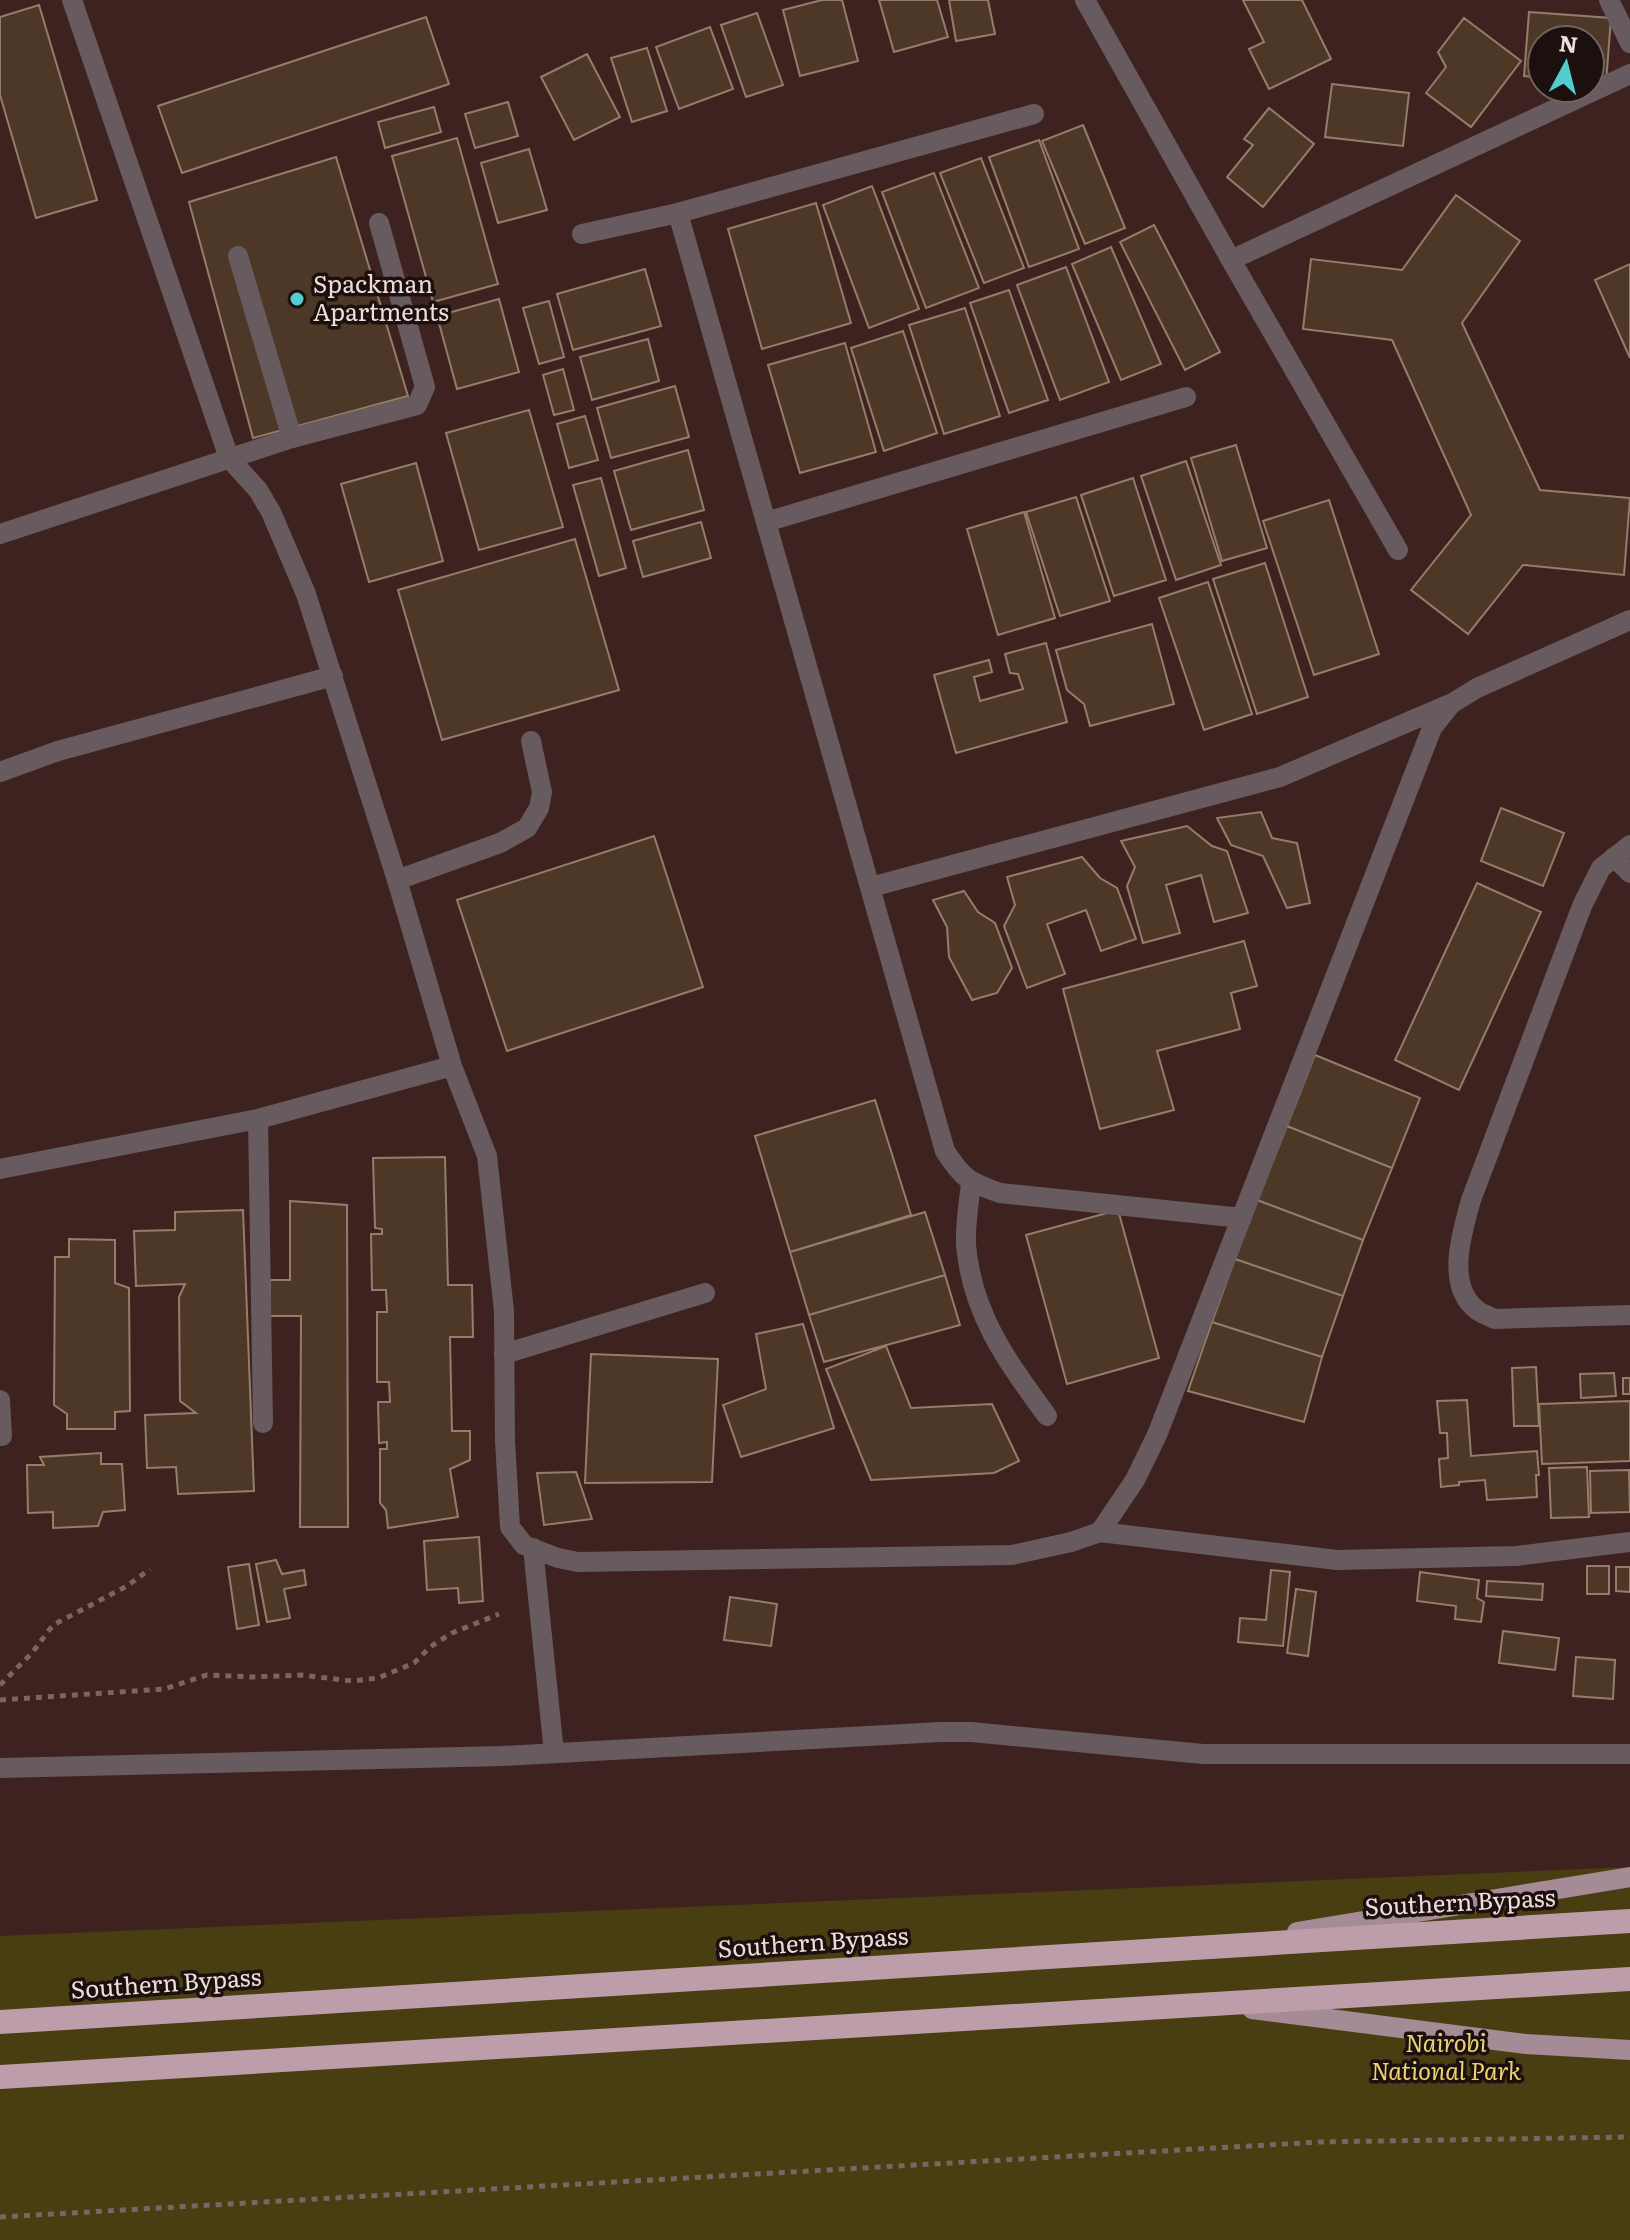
<svg xmlns="http://www.w3.org/2000/svg" width="1630" height="2240" font-family="Literata,serif">
  <rect width="100%" height="100%" fill="#3d221f"/>
  <path fill="#493e11" d="M 1630,1867 L 1630,2240 L 0,2240 L 0,1936 Z"/>
  <path fill="#4d3827" stroke="#957d6a" stroke-width="2" d="M 822,0 L 842,0 L 858,61 L 800,76 L 783,10 Z
    M 879,0 L 937,0 L 948,37 L 894,52 Z
    M 949,0 L 988,0 L 995,34 L 956,41 Z
    M 1243,0 L 1302,0 L 1331,59 L 1269,89 L 1249,49 L 1264,42 Z
    M 39,5 L 97,200 L 36,218 L 0,95 L 0,17 Z
    M 1529,12 L 1611,18 L 1606,83 L 1590,82 L 1590,40 L 1542,40 L 1542,78 L 1524,76 Z
    M 757,13 L 783,85 L 746,97 L 721,25 Z
    M 426,17 L 449,84 L 182,173 L 158,106 Z
    M 1464,18 L 1521,61 L 1471,127 L 1426,93 L 1446,67 L 1438,52 Z
    M 710,27 L 733,89 L 679,109 L 656,47 Z
    M 647,48 L 667,111 L 632,122 L 611,58 Z
    M 587,54 L 620,117 L 574,140 L 541,77 Z
    M 1332,84 L 1409,93 L 1403,146 L 1325,137 Z
    M 508,102 L 518,136 L 475,148 L 465,114 Z
    M 434,107 L 441,132 L 385,148 L 378,122 Z
    M 1269,108 L 1314,144 L 1263,207 L 1227,177 L 1253,145 L 1244,139 Z
    M 1083,125 L 1125,228 L 1085,244 L 1042,141 Z
    M 457,138 L 498,284 L 433,302 L 392,156 Z
    M 1039,140 L 1079,249 L 1029,267 L 989,157 Z
    M 529,149 L 547,210 L 498,223 L 481,163 Z
    M 336,157 L 408,396 L 253,438 L 189,202 Z
    M 981,158 L 1024,268 L 984,283 L 940,173 Z
    M 934,173 L 979,288 L 926,308 L 882,192 Z
    M 872,186 L 919,309 L 869,328 L 823,205 Z
    M 1456,195 L 1520,241 L 1462,323 L 1540,490 L 1630,498 L 1624,575 L 1523,565 L 1468,634 L 1411,590 L 1471,515 L 1392,340 L 1303,329 L 1311,259 L 1402,270 Z
    M 816,203 L 851,323 L 762,349 L 728,229 Z
    M 1154,225 L 1220,352 L 1185,370 L 1120,242 Z
    M 1111,247 L 1161,364 L 1121,380 L 1072,264 Z
    M 1630,264 L 1630,358 L 1595,280 Z
    M 1066,267 L 1109,382 L 1060,400 L 1017,285 Z
    M 645,269 L 661,326 L 573,350 L 557,294 Z
    M 1009,290 L 1048,400 L 1009,413 L 970,303 Z
    M 499,299 L 519,372 L 457,389 L 437,316 Z
    M 549,301 L 564,357 L 539,364 L 523,308 Z
    M 965,308 L 1000,416 L 944,434 L 909,325 Z
    M 903,331 L 937,433 L 884,451 L 851,348 Z
    M 648,339 L 659,381 L 592,400 L 580,357 Z
    M 845,343 L 876,452 L 800,473 L 768,365 Z
    M 563,369 L 574,410 L 554,415 L 543,375 Z
    M 675,386 L 689,437 L 611,458 L 597,408 Z
    M 529,410 L 563,527 L 479,550 L 446,433 Z
    M 585,416 L 598,460 L 569,468 L 557,424 Z
    M 1236,445 L 1267,548 L 1222,561 L 1191,458 Z
    M 688,450 L 704,510 L 631,530 L 614,471 Z
    M 1186,461 L 1221,565 L 1176,580 L 1141,476 Z
    M 416,463 L 443,561 L 369,582 L 341,484 Z
    M 601,478 L 626,568 L 599,576 L 573,485 Z
    M 1133,478 L 1166,580 L 1114,596 L 1081,495 Z
    M 1076,497 L 1110,601 L 1060,616 L 1026,512 Z
    M 1329,500 L 1379,654 L 1314,675 L 1263,521 Z
    M 1024,512 L 1055,618 L 998,635 L 967,529 Z
    M 701,522 L 711,558 L 643,577 L 633,541 Z
    M 575,539 L 619,690 L 442,740 L 398,590 Z
    M 1265,563 L 1308,697 L 1257,714 L 1213,579 Z
    M 1208,582 L 1252,714 L 1204,730 L 1159,598 Z
    M 1152,624 L 1174,704 L 1090,726 L 1084,704 L 1067,690 L 1056,650 Z
    M 1046,643 L 1067,722 L 956,753 L 934,675 L 989,660 L 992,672 L 974,677 L 980,701 L 1023,689 L 1018,674 L 1010,673 L 1005,654 Z
    M 1501,808 L 1564,833 L 1543,886 L 1481,861 Z
    M 1261,812 L 1272,838 L 1297,843 L 1310,903 L 1287,908 L 1263,856 L 1231,845 L 1217,818 Z
    M 1187,826 L 1212,846 L 1227,851 L 1248,913 L 1214,922 L 1201,875 L 1166,885 L 1180,933 L 1143,943 L 1127,886 L 1135,867 L 1121,841 Z
    M 654,836 L 703,987 L 507,1051 L 457,900 Z
    M 1082,857 L 1100,878 L 1117,888 L 1136,939 L 1101,951 L 1086,910 L 1047,924 L 1065,974 L 1027,988 L 1004,926 L 1015,905 L 1007,877 Z
    M 1477,883 L 1541,912 L 1459,1090 L 1395,1060 Z
    M 964,891 L 978,912 L 995,923 L 1012,968 L 997,993 L 972,1000 L 949,957 L 947,927 L 933,900 Z
    M 1244,941 L 1257,986 L 1231,993 L 1240,1029 L 1157,1051 L 1174,1110 L 1100,1129 L 1063,989 Z
    M 1315,1055 L 1420,1098 L 1392,1168 L 1287,1126 Z
    M 875,1100 L 911,1215 L 790,1252 L 755,1136 Z
    M 1287,1126 L 1392,1168 L 1363,1240 L 1257,1200 Z
    M 445,1157 L 448,1285 L 472,1285 L 473,1337 L 450,1337 L 452,1431 L 470,1431 L 470,1460 L 450,1469 L 458,1517 L 388,1528 L 386,1510 L 380,1503 L 380,1449 L 387,1449 L 387,1442 L 379,1443 L 378,1402 L 390,1402 L 389,1382 L 377,1382 L 377,1312 L 387,1312 L 386,1290 L 372,1290 L 371,1234 L 382,1234 L 382,1229 L 375,1228 L 373,1158 Z
    M 1257,1200 L 1363,1240 L 1343,1296 L 1235,1259 Z
    M 290,1201 L 347,1205 L 348,1527 L 300,1527 L 301,1316 L 270,1316 L 270,1280 L 290,1280 Z
    M 243,1210 L 254,1491 L 178,1494 L 176,1467 L 147,1468 L 145,1415 L 196,1413 L 180,1401 L 179,1297 L 185,1284 L 136,1286 L 134,1231 L 175,1230 L 175,1212 Z
    M 1118,1210 L 1159,1358 L 1067,1384 L 1026,1235 Z
    M 925,1212 L 945,1275 L 809,1315 L 790,1252 Z
    M 69,1239 L 115,1240 L 115,1283 L 129,1288 L 130,1411 L 115,1412 L 115,1429 L 67,1429 L 67,1414 L 54,1405 L 55,1257 L 69,1257 Z
    M 1235,1259 L 1343,1296 L 1322,1357 L 1212,1322 Z
    M 945,1275 L 960,1325 L 824,1362 L 809,1315 Z
    M 1212,1322 L 1322,1357 L 1304,1422 L 1188,1391 Z
    M 803,1324 L 834,1428 L 741,1457 L 723,1405 L 766,1389 L 756,1334 Z
    M 886,1346 L 911,1408 L 992,1404 L 1019,1461 L 994,1473 L 871,1480 L 826,1369 Z
    M 591,1354 L 718,1359 L 712,1482 L 585,1483 Z
    M 1536,1367 L 1539,1426 L 1514,1426 L 1512,1368 Z
    M 1614,1373 L 1616,1396 L 1581,1398 L 1580,1374 Z
    M 1623,1378 L 1630,1378 L 1630,1394 L 1623,1394 Z
    M 1467,1400 L 1471,1456 L 1537,1451 L 1539,1475 L 1536,1475 L 1537,1497 L 1487,1500 L 1485,1480 L 1459,1482 L 1459,1485 L 1441,1487 L 1439,1459 L 1448,1458 L 1447,1433 L 1440,1433 L 1437,1401 Z
    M 1630,1401 L 1630,1461 L 1542,1464 L 1539,1404 Z
    M 101,1453 L 101,1464 L 122,1464 L 125,1510 L 103,1512 L 98,1526 L 53,1528 L 53,1512 L 28,1513 L 27,1465 L 44,1465 L 40,1457 Z
    M 1587,1467 L 1589,1517 L 1551,1518 L 1549,1468 Z
    M 1629,1470 L 1630,1512 L 1591,1513 L 1590,1471 Z
    M 576,1472 L 592,1519 L 544,1525 L 537,1473 Z
    M 479,1537 L 483,1601 L 459,1603 L 458,1588 L 427,1590 L 424,1541 Z
    M 276,1560 L 282,1574 L 304,1570 L 306,1585 L 284,1589 L 290,1618 L 267,1622 L 256,1564 Z
    M 249,1564 L 259,1625 L 237,1629 L 228,1567 Z
    M 1587,1566 L 1609,1566 L 1609,1594 L 1587,1594 Z
    M 1616,1567 L 1630,1567 L 1630,1592 L 1616,1591 Z
    M 1271,1570 L 1290,1572 L 1283,1646 L 1238,1642 L 1240,1618 L 1266,1620 Z
    M 1420,1572 L 1479,1580 L 1477,1598 L 1484,1602 L 1481,1622 L 1455,1619 L 1456,1606 L 1417,1601 Z
    M 1487,1581 L 1543,1584 L 1542,1600 L 1486,1596 Z
    M 1296,1589 L 1316,1592 L 1308,1656 L 1287,1653 Z
    M 730,1597 L 777,1604 L 771,1646 L 724,1640 Z
    M 1503,1631 L 1559,1638 L 1555,1670 L 1499,1663 Z
    M 1576,1657 L 1615,1660 L 1613,1699 L 1573,1696 Z"/>
  <g fill="none" stroke-linecap="round" stroke-linejoin="round">
    <path stroke="#7c6462" stroke-width="5" stroke-dasharray="6 6" stroke-linecap="butt" d="M 0,1685 L 32,1653 L 53,1625 L 127,1586 L 150,1569
      M 0,1700 L 164,1689 L 207,1675 L 252,1677 L 301,1675 L 352,1681 L 378,1678 L 414,1663 L 430,1647 L 452,1633 L 499,1614
      M 0,2217 L 1320,2142 L 1630,2137"/>
    <path stroke="#685b60" stroke-width="20" d="M 238,256 L 292,438
      M 1614,857 L 1630,873
      M 397,880 L 500,843 L 527,828 L 539,808 L 542,792 L 531,741
      M 504,1354 L 705,1293"/>
    <path stroke="#685b60" stroke-width="20" d="M 72,0 L 229,458 L 258,490 L 271,512 L 306,594 L 397,880 L 452,1066 L 487,1156 L 504,1311 L 505,1441 L 510,1527 L 524,1545 L 558,1558 L 578,1562 L 1012,1555 L 1071,1542 L 1100,1532 L 1135,1480 L 1157,1435 L 1432,728 L 1451,704 L 1477,688 L 1630,620
      M 1085,0 L 1231,260 L 1398,550
      M 1609,0 L 1630,43
      M 678,213 L 1034,114
      M 582,234 L 678,213 L 945,1151 C 963,1179 969,1182 1000,1193 L 1242,1218
      M 1231,260 L 1630,74
      M 766,522 L 1186,397
      M 0,534 L 292,438 L 417,405 L 425,387 L 379,223
      M 0,772 L 58,751 L 333,676
      M 1630,845 L 1601,868 L 1582,906 L 1471,1200 C 1462,1232 1445,1286 1477,1310 C 1482,1314 1489,1316 1494,1319 L 1630,1315
      M 871,887 L 1280,777 L 1450,704
      M 258,1119 L 263,1423
      M 0,1169 L 258,1119 L 452,1066
      M 971,1183 C 969,1202 965,1225 966,1245 C 972,1315 1008,1362 1047,1416
      M 0,1400 L 2,1436
      M 1100,1532 L 1337,1560 L 1516,1556 L 1630,1542
      M 533,1548 L 554,1753
      M 0,1768 L 502,1756 L 941,1732 L 971,1732 L 1203,1754 L 1630,1754"/>
    <path stroke="#a58b95" stroke-width="20" d="M 1297,1932 L 1630,1877
      M 1252,2009 L 1526,2044 L 1630,2050"/>
    <path stroke="#bd9da9" stroke-width="24" d="M 0,2022 L 1630,1921
      M 0,2077 L 1630,1979"/>
  </g>
  <circle fill="#52cdce" stroke="#1b100e" stroke-width="3" cx="297" cy="299" r="8"/>
  <g text-anchor="middle" stroke-width="7" stroke-linejoin="round" paint-order="stroke">
    <g font-size="24" fill="#efdddb" stroke="#1b100e" text-anchor="start">
      <text x="313" y="293">Spackman<tspan x="313" dy="28">Apartments</tspan></text>
    </g>
    <g font-size="24" fill="#efdddb" stroke="#1b100e">
      <text transform="translate(1460 1903) rotate(-3)" y="8">Southern Bypass</text>
      <text transform="translate(813 1943) rotate(-4)" y="8">Southern Bypass</text>
      <text transform="translate(166 1984) rotate(-4)" y="8">Southern Bypass</text>
    </g>
    <g font-size="24" font-style="italic" fill="#ecd371" stroke="#1b100e">
      <text x="1446" y="2052">Nairobi<tspan x="1446" dy="28">National Park</tspan></text>
    </g>
  </g>
  <g transform="translate(1566 64) rotate(7)"><circle r="38" fill="#1b100e" stroke="#706260" stroke-width="2"/>
  <path d="M0-6L14 30L0 20L-14 30Z" fill="#52cdce"/>
  <text y="-12" font-size="22" font-weight="bold" text-anchor="middle" fill="#efdddb">N</text>
  </g>
</svg>
